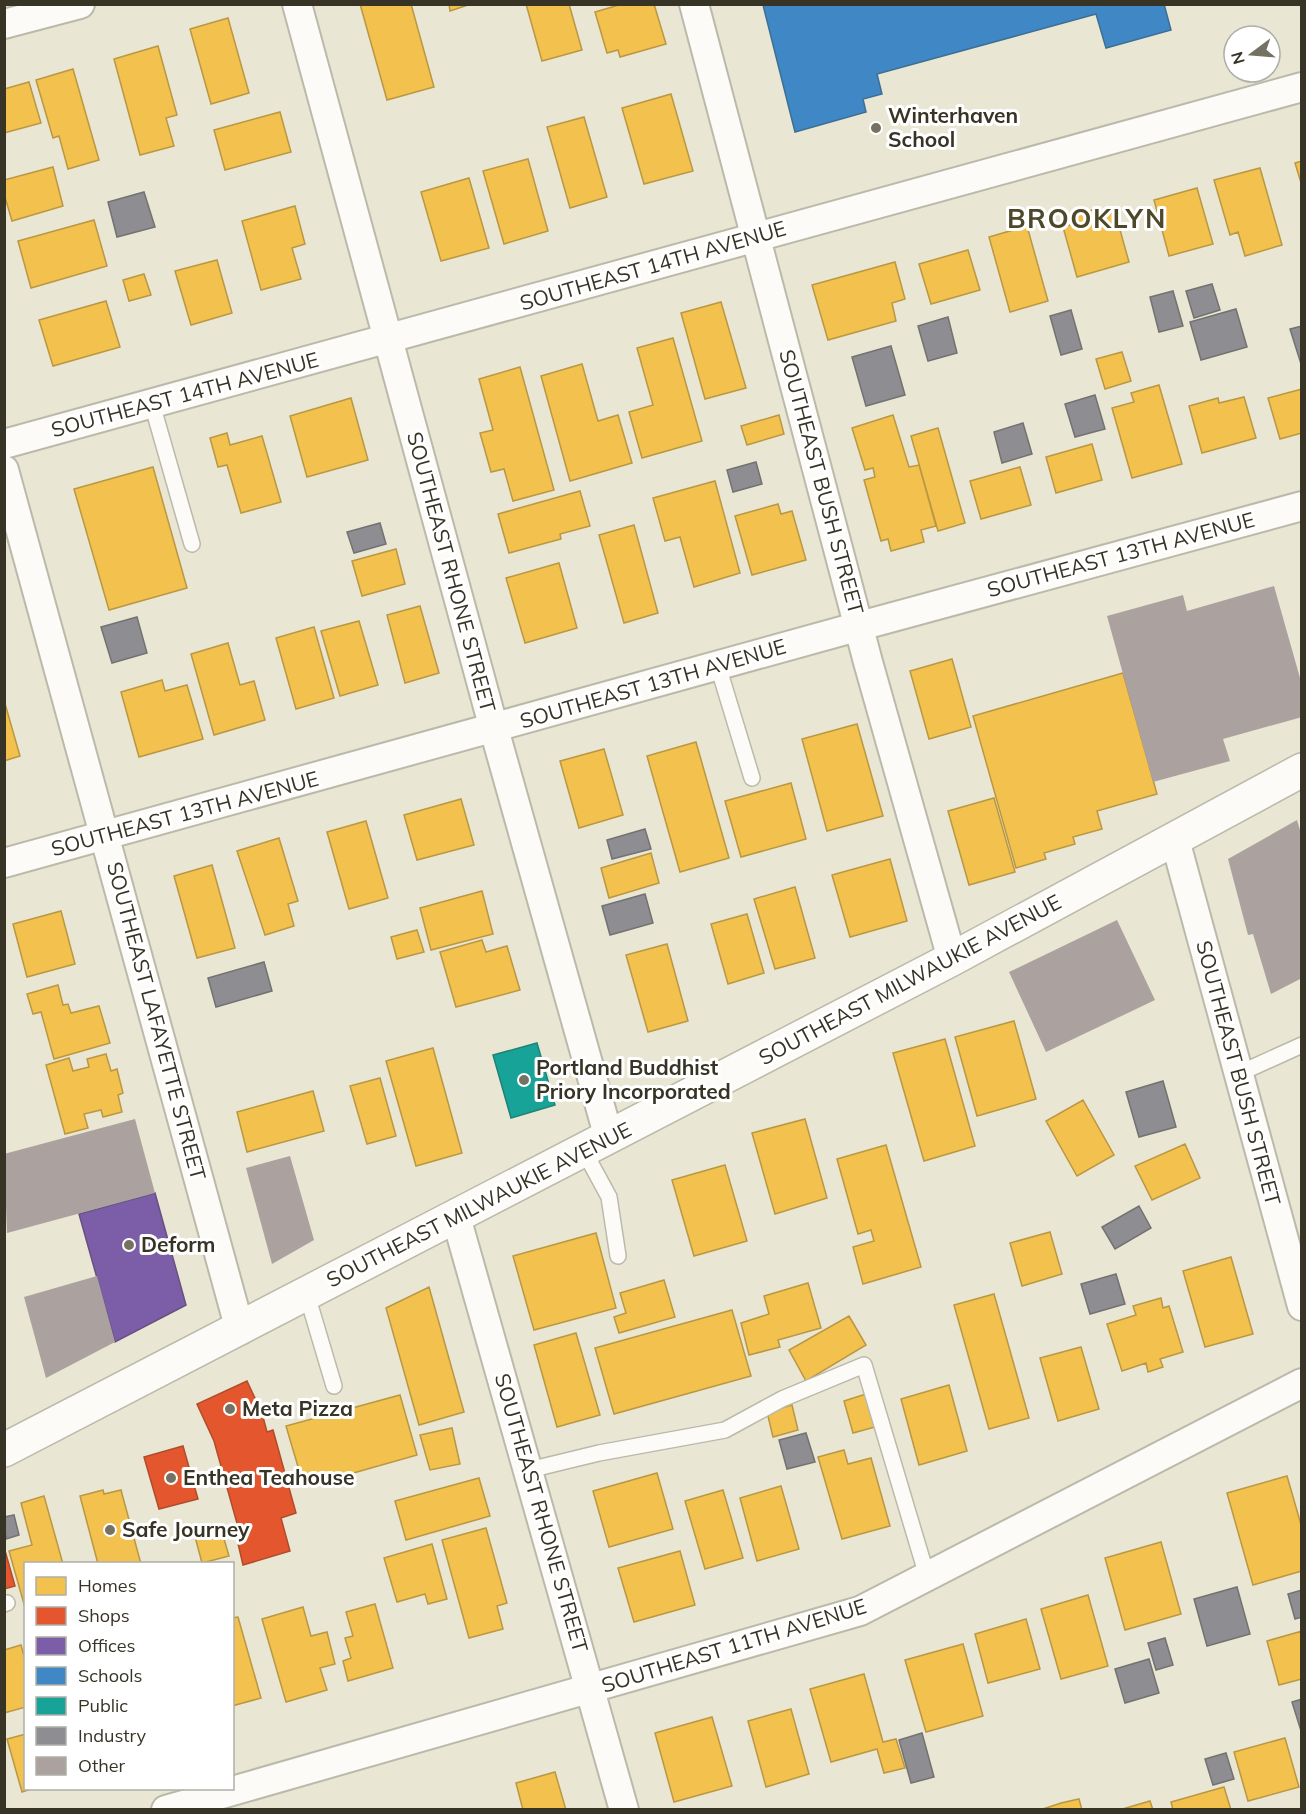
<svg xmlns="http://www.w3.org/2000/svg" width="1306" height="1814" font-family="Mulish,sans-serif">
  <rect width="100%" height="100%" fill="#e9e6d3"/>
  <path fill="#f2c14e" stroke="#ba9742" stroke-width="1.5" d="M 360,4 L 411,4 L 434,87 L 387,100 Z
    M 449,4 L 471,4 L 450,11 Z
    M 526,4 L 569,4 L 582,50 L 542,61 Z
    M 622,4 L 654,4 L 666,44 L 620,57 L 618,50 L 607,53 L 595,12 Z
    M 228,18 L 249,93 L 211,104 L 190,29 Z
    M 158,46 L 177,115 L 166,118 L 174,146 L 140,155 L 114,59 Z
    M 73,69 L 99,160 L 68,169 L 59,136 L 53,138 L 36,80 Z
    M 29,82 L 41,123 L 4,133 L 4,89 Z
    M 671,94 L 693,171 L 644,184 L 622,108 Z
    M 280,112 L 291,152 L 225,170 L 214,130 Z
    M 584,117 L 607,197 L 570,208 L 547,127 Z
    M 528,159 L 548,231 L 504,244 L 483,171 Z
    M 1302,161 L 1302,186 L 1295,163 Z
    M 53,167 L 63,206 L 12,221 L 4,194 L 4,180 Z
    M 1260,168 L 1282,245 L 1245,256 L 1238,232 L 1230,235 L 1214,180 Z
    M 469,178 L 489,248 L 441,261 L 421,192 Z
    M 1197,188 L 1213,244 L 1169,256 L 1154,200 Z
    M 295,206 L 305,244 L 292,248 L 301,279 L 261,290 L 242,221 Z
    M 1096,209 L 1098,217 L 1115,212 L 1129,262 L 1077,277 L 1063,227 L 1077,223 L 1074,215 Z
    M 94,220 L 107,266 L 31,288 L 18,241 Z
    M 1027,226 L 1048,301 L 1010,312 L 989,237 Z
    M 968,250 L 980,290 L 931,304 L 919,264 Z
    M 217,260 L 232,313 L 191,325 L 175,271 Z
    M 895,262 L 905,299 L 892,303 L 896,321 L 828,340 L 812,285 Z
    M 144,274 L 151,295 L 129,301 L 123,280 Z
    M 106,301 L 120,347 L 53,366 L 39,320 Z
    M 721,302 L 746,388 L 705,399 L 681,313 Z
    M 673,338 L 702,441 L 642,458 L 629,412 L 653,405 L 637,348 Z
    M 1122,352 L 1131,381 L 1105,389 L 1096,359 Z
    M 582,364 L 598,421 L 618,415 L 632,463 L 570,481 L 541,376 Z
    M 520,367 L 554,490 L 513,501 L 504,469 L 491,472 L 480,433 L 493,430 L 479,379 Z
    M 1159,385 L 1182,464 L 1132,478 L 1112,408 L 1134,402 L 1131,393 Z
    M 1302,389 L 1302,433 L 1280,439 L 1268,398 Z
    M 1244,397 L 1256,438 L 1202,453 L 1189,406 L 1218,398 L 1219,403 Z
    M 351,398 L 368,460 L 307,477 L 290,416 Z
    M 779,415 L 784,434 L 747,445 L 741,426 Z
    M 893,415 L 909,467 L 919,465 L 936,526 L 921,530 L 924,542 L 891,551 L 888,539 L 881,541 L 864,480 L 875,477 L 873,468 L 865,470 L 852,428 Z
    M 938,428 L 965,523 L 938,531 L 911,436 Z
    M 227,433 L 230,445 L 262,436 L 281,502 L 241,513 L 227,465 L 218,467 L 210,438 Z
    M 1092,444 L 1102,480 L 1056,493 L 1046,457 Z
    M 153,467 L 187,588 L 109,610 L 74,489 Z
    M 1020,467 L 1031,505 L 981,519 L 970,481 Z
    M 715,481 L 740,573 L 694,587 L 680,537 L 665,541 L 653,498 Z
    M 580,491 L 590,526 L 560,534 L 561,539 L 509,553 L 498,514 Z
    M 778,504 L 781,514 L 792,511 L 806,560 L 752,575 L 735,516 Z
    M 634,525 L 658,613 L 624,623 L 599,535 Z
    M 396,549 L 405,584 L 362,596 L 352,561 Z
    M 559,563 L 577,628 L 525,643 L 506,578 Z
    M 420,606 L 439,673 L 405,683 L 387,615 Z
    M 359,621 L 378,685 L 340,696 L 321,631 Z
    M 314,627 L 334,698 L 296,709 L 276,638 Z
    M 228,643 L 240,685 L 254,681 L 265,720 L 214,735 L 191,654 Z
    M 952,659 L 971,727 L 929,739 L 910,671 Z
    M 1123,673 L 1157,794 L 1097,811 L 1102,829 L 1073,837 L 1075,844 L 1044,853 L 1046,859 L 1016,868 L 973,716 Z
    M 162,680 L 165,691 L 187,685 L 203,739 L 139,757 L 121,692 Z
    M 4,700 L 20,756 L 4,761 Z
    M 857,724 L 883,816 L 827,831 L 802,739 Z
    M 696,742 L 729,858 L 680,872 L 647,756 Z
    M 604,749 L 623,815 L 579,828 L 560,761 Z
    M 791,783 L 806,839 L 741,857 L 725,801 Z
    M 994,798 L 1015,872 L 969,885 L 948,811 Z
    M 461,799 L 474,845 L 417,860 L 404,815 Z
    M 366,821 L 388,898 L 349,909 L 327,832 Z
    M 279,838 L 298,901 L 288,904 L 294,926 L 265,935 L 237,851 Z
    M 651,853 L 659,883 L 609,898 L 601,868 Z
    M 890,859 L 907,921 L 850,937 L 832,875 Z
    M 212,865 L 235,948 L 197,958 L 174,876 Z
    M 795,887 L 815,958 L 775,969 L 754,899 Z
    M 482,891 L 493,934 L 431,950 L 420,908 Z
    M 61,911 L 75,964 L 27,977 L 13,924 Z
    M 747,914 L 764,973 L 728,984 L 711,924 Z
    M 417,930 L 424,952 L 397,959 L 391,937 Z
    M 482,940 L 486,952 L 507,946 L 520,990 L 456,1007 L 440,952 Z
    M 667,944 L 688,1021 L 648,1032 L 626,955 Z
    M 58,985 L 63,1005 L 68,1004 L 71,1013 L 99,1006 L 110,1043 L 54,1059 L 41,1012 L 33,1014 L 27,994 Z
    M 1014,1021 L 1036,1099 L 977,1116 L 955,1037 Z
    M 945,1039 L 975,1146 L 924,1161 L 893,1053 Z
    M 433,1048 L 462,1153 L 416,1166 L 386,1061 Z
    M 106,1054 L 111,1071 L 117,1069 L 123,1093 L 118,1095 L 122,1112 L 103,1117 L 101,1110 L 84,1114 L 88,1128 L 65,1134 L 46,1065 L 69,1058 L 73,1071 L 89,1067 L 87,1059 Z
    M 380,1078 L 396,1136 L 367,1144 L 350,1086 Z
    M 313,1091 L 324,1131 L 247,1152 L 237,1112 Z
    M 1083,1100 L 1114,1155 L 1077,1176 L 1046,1121 Z
    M 805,1119 L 827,1198 L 775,1214 L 752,1133 Z
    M 1185,1144 L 1200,1178 L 1152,1200 L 1135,1166 Z
    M 886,1145 L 921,1267 L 863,1284 L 853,1247 L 874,1241 L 871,1230 L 858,1234 L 837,1159 Z
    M 725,1165 L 747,1241 L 694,1256 L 672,1180 Z
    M 1050,1232 L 1062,1274 L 1022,1286 L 1010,1243 Z
    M 596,1233 L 616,1308 L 534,1330 L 513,1256 Z
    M 1231,1257 L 1253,1334 L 1205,1347 L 1183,1271 Z
    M 664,1280 L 675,1317 L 619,1333 L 614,1317 L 626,1313 L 620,1293 Z
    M 808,1283 L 821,1328 L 778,1340 L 780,1347 L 749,1355 L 741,1323 L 769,1314 L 764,1296 Z
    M 429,1287 L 464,1412 L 419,1425 L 386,1308 Z
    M 994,1294 L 1029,1418 L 989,1429 L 954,1305 Z
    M 1161,1298 L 1163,1308 L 1169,1306 L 1183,1352 L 1160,1359 L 1163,1367 L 1148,1372 L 1146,1363 L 1122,1371 L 1107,1324 L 1136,1315 L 1133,1306 Z
    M 732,1310 L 751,1376 L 614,1414 L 595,1348 Z
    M 849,1316 L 866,1345 L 806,1381 L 789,1350 Z
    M 576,1333 L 600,1415 L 557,1427 L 534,1345 Z
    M 1081,1347 L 1099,1409 L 1058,1421 L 1040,1358 Z
    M 949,1385 L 967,1451 L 919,1465 L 901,1399 Z
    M 866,1394 L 875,1427 L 853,1433 L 844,1401 Z
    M 400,1395 L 417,1455 L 304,1487 L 286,1426 Z
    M 792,1405 L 798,1430 L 773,1437 L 767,1412 Z
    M 452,1428 L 460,1464 L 430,1470 L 420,1435 Z
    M 844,1450 L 848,1464 L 871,1458 L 890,1526 L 842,1539 L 818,1457 Z
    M 657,1473 L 673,1529 L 609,1547 L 593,1491 Z
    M 1287,1476 L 1302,1528 L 1302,1571 L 1253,1585 L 1227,1493 Z
    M 479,1478 L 490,1516 L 406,1540 L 395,1501 Z
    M 781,1486 L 799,1549 L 757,1561 L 740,1498 Z
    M 103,1490 L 104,1494 L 121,1490 L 141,1564 L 98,1564 L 80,1496 Z
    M 723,1490 L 743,1558 L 705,1569 L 685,1501 Z
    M 44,1496 L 63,1564 L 26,1564 L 26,1611 L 9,1551 L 32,1545 L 21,1503 Z
    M 220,1525 L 229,1556 L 202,1563 L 194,1533 Z
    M 486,1528 L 507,1603 L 497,1606 L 503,1629 L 469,1638 L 442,1540 Z
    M 1161,1542 L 1181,1614 L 1125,1630 L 1105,1558 Z
    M 432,1544 L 447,1599 L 428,1604 L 425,1594 L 397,1602 L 384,1558 Z
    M 680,1551 L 695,1605 L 634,1622 L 618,1568 Z
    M 1088,1595 L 1108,1666 L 1061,1679 L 1041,1609 Z
    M 375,1604 L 393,1668 L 348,1681 L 343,1661 L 351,1658 L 345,1638 L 353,1636 L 346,1612 Z
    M 303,1607 L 311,1636 L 327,1632 L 335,1664 L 320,1668 L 327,1690 L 286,1702 L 262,1619 Z
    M 238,1617 L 261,1698 L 232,1706 L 232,1618 Z
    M 1026,1619 L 1040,1669 L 988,1683 L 975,1634 Z
    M 1302,1631 L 1302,1679 L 1279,1685 L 1267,1641 Z
    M 963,1644 L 983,1716 L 926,1732 L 905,1660 Z
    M 21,1645 L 26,1663 L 26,1707 L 4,1713 L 4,1650 Z
    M 864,1674 L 883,1742 L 896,1739 L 905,1768 L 884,1773 L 877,1749 L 831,1762 L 810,1689 Z
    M 791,1709 L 809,1774 L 766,1787 L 748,1721 Z
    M 712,1717 L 732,1786 L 674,1802 L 655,1733 Z
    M 26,1734 L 26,1788 L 34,1788 L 22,1792 L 7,1739 Z
    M 1285,1738 L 1299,1787 L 1248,1801 L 1234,1752 Z
    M 555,1772 L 566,1810 L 523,1810 L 516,1783 Z
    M 1224,1787 L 1231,1810 L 1173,1810 L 1171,1802 Z
    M 1079,1799 L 1082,1810 L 1040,1810 L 1061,1803 Z
    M 1150,1801 L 1153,1810 L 1120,1810 L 1126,1808 Z"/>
  <path fill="#e4572e" stroke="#b04c2c" stroke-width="1.5" d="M 247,1381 L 262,1413 L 267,1432 L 273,1430 L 296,1513 L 281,1518 L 290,1551 L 243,1565 L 236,1535 L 240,1534 L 214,1441 L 197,1404 Z
    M 183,1446 L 198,1499 L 159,1509 L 144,1457 Z
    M 4,1547 L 15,1586 L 4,1589 Z"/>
  <path fill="#7b5ea7" stroke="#675180" stroke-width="1.5" d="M 155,1193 L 186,1305 L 115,1342 L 79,1214 Z"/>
  <path fill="#3f88c5" stroke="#3d6f95" stroke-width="1.5" d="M 1164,4 L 1171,30 L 1106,48 L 1096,14 L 877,74 L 882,94 L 863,99 L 866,112 L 795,132 L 763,5 Z"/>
  <path fill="#17a398" stroke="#218276" stroke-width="1.5" d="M 537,1043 L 555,1105 L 511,1118 L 493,1055 Z"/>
  <path fill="#8d8d92" stroke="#737272" stroke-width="1.5" d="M 144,192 L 155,227 L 117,237 L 108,202 Z
    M 1212,284 L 1220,310 L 1194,318 L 1186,291 Z
    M 1173,291 L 1183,326 L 1159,332 L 1150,297 Z
    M 1236,309 L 1247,347 L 1201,360 L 1190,322 Z
    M 1071,310 L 1082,349 L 1061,355 L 1050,316 Z
    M 948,317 L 957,353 L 928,361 L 918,326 Z
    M 1302,326 L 1302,367 L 1290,329 Z
    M 891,346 L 905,395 L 866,406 L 852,357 Z
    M 1095,395 L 1105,429 L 1075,437 L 1065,404 Z
    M 1023,423 L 1032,454 L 1002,463 L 994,432 Z
    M 756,462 L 762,484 L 733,492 L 727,470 Z
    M 380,523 L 386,544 L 354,553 L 347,532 Z
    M 137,617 L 147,653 L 112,663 L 101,627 Z
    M 645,829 L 651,849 L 612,859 L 607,840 Z
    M 645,894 L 653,923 L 610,935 L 602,906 Z
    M 264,962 L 272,991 L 216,1007 L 208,978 Z
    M 1163,1081 L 1176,1127 L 1139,1137 L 1126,1092 Z
    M 1139,1206 L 1151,1228 L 1115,1249 L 1102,1227 Z
    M 1116,1274 L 1125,1304 L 1090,1314 L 1081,1284 Z
    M 806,1433 L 815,1462 L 787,1469 L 779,1440 Z
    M 14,1515 L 19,1535 L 6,1539 L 4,1517 Z
    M 1237,1587 L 1250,1634 L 1207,1646 L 1194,1599 Z
    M 1302,1590 L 1302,1617 L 1295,1619 L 1288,1594 Z
    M 1165,1638 L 1173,1665 L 1156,1670 L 1148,1643 Z
    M 1149,1659 L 1159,1693 L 1125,1703 L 1115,1669 Z
    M 1302,1699 L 1302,1734 L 1292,1702 Z
    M 922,1733 L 934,1777 L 911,1783 L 899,1740 Z
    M 1226,1753 L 1234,1779 L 1213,1785 L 1205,1759 Z"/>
  <path fill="#aba19e" d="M 1274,586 L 1302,685 L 1302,717 L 1223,739 L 1230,761 L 1153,782 L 1107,616 L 1183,595 L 1187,611 Z
    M 1297,820 L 1302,837 L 1302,978 L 1271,994 L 1253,934 L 1248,935 L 1228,859 Z
    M 1117,920 L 1155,1000 L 1046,1052 L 1009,972 Z
    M 135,1119 L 155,1193 L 7,1233 L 4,1154 Z
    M 290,1156 L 314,1240 L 272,1264 L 246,1168 Z
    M 97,1276 L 115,1342 L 46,1378 L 24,1297 Z"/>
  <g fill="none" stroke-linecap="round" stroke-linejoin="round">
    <defs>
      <path id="lane" d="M 152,404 L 192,544
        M 718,666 L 752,778
        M 1238,1074 L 1302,1045
        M 584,1151 L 609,1197 L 618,1256
        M 307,1295 L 334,1386
        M 529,1470 L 599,1453 L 725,1430 L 782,1399 L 864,1365 L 927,1576
        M 4,1604 L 7,1603"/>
      <path id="street" d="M 297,4 L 494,729 L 609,1138
        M 694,4 L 868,662 L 952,959
        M 4,24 L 80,4
        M 4,444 L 1302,87
        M 4,470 L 240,1330
        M 1175,840 L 1302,1306
        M 4,863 L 860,626 L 1302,506
        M 456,1217 L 624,1810
        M 166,1810 L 860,1611 L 1302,1383"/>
      <path id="secondary" d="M 4,1450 L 952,959 L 1302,770"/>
    </defs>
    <use href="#lane" stroke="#bbb9aa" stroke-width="18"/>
    <use href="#street" stroke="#bbb9aa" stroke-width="32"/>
    <use href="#secondary" stroke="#bbb9aa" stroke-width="36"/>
    <use href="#lane" stroke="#fcfbf8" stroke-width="15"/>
    <use href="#street" stroke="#fcfbf8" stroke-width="28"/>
    <use href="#secondary" stroke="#fcfbf8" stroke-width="33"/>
  </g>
  <g fill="#757263" stroke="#fff" stroke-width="2">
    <circle cx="876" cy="128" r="6"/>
    <circle cx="524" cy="1080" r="6"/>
    <circle cx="129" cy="1245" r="6"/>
    <circle cx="230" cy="1409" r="6"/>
    <circle cx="171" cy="1478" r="6"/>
    <circle cx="110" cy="1530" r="6"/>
  </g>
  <g text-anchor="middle" stroke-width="6" stroke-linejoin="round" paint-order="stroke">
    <g font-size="21" font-weight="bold" fill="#373426" stroke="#fff" text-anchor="start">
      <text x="888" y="123">Winterhaven<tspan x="888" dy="24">School</tspan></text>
      <text x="536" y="1075">Portland Buddhist<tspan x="536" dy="24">Priory Incorporated</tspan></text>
      <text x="141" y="1252">Deform</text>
      <text x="242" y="1416">Meta Pizza</text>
      <text x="183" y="1485">Enthea Teahouse</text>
      <text x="122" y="1537">Safe Journey</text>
    </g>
    <g font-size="21" fill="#373426" stroke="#fff">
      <text transform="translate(653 266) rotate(-16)" y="7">SOUTHEAST 14TH AVENUE</text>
      <text transform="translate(185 395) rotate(-15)" y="7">SOUTHEAST 14TH AVENUE</text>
      <text transform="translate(821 482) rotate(75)" y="7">SOUTHEAST BUSH STREET</text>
      <text transform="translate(1121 555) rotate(-15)" y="7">SOUTHEAST 13TH AVENUE</text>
      <text transform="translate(451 572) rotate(75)" y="7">SOUTHEAST RHONE STREET</text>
      <text transform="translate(653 684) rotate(-16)" y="7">SOUTHEAST 13TH AVENUE</text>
      <text transform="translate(185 814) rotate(-15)" y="7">SOUTHEAST 13TH AVENUE</text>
      <text transform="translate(910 980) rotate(-28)" y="7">SOUTHEAST MILWAUKIE AVENUE</text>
      <text transform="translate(156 1021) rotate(75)" y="7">SOUTHEAST LAFAYETTE STREET</text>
      <text transform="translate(1238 1073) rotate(75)" y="7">SOUTHEAST BUSH STREET</text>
      <text transform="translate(479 1205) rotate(-27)" y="7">SOUTHEAST MILWAUKIE AVENUE</text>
      <text transform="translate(541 1513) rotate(74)" y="7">SOUTHEAST RHONE STREET</text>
      <text transform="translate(734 1646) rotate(-17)" y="7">SOUTHEAST 11TH AVENUE</text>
    </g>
    <g font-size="27" font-weight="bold" letter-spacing="1.5" fill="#4e482a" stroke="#fff">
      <text x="1087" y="228">BROOKLYN</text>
    </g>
  </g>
  <rect width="1306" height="1814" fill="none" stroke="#373426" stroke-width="12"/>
  <rect x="24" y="1562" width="210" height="228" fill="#ffffff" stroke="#afaea8" stroke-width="1.5"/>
  <rect x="36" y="1577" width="30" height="18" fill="#f2c14e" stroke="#afaea8" stroke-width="1.5"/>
  <text x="78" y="1592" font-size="18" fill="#373426">Homes</text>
  <rect x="36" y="1607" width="30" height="18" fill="#e4572e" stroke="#afaea8" stroke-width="1.5"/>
  <text x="78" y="1622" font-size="18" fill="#373426">Shops</text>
  <rect x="36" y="1637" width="30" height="18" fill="#7b5ea7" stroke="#afaea8" stroke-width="1.5"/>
  <text x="78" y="1652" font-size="18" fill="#373426">Offices</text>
  <rect x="36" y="1667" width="30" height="18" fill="#3f88c5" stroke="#afaea8" stroke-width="1.5"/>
  <text x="78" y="1682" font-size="18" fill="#373426">Schools</text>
  <rect x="36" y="1697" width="30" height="18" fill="#17a398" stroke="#afaea8" stroke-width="1.5"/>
  <text x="78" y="1712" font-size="18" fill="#373426">Public</text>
  <rect x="36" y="1727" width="30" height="18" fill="#8d8d92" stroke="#afaea8" stroke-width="1.5"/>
  <text x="78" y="1742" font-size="18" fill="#373426">Industry</text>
  <rect x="36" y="1757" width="30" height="18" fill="#aba19e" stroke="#afaea8" stroke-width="1.5"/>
  <text x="78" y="1772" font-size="18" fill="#373426">Other</text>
  <g transform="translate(1252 54) rotate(254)"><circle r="28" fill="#ffffff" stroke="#afaea8" stroke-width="1.5"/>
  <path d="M0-4.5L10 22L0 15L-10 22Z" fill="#757263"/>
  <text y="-9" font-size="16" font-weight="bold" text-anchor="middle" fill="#373426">N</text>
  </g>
</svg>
